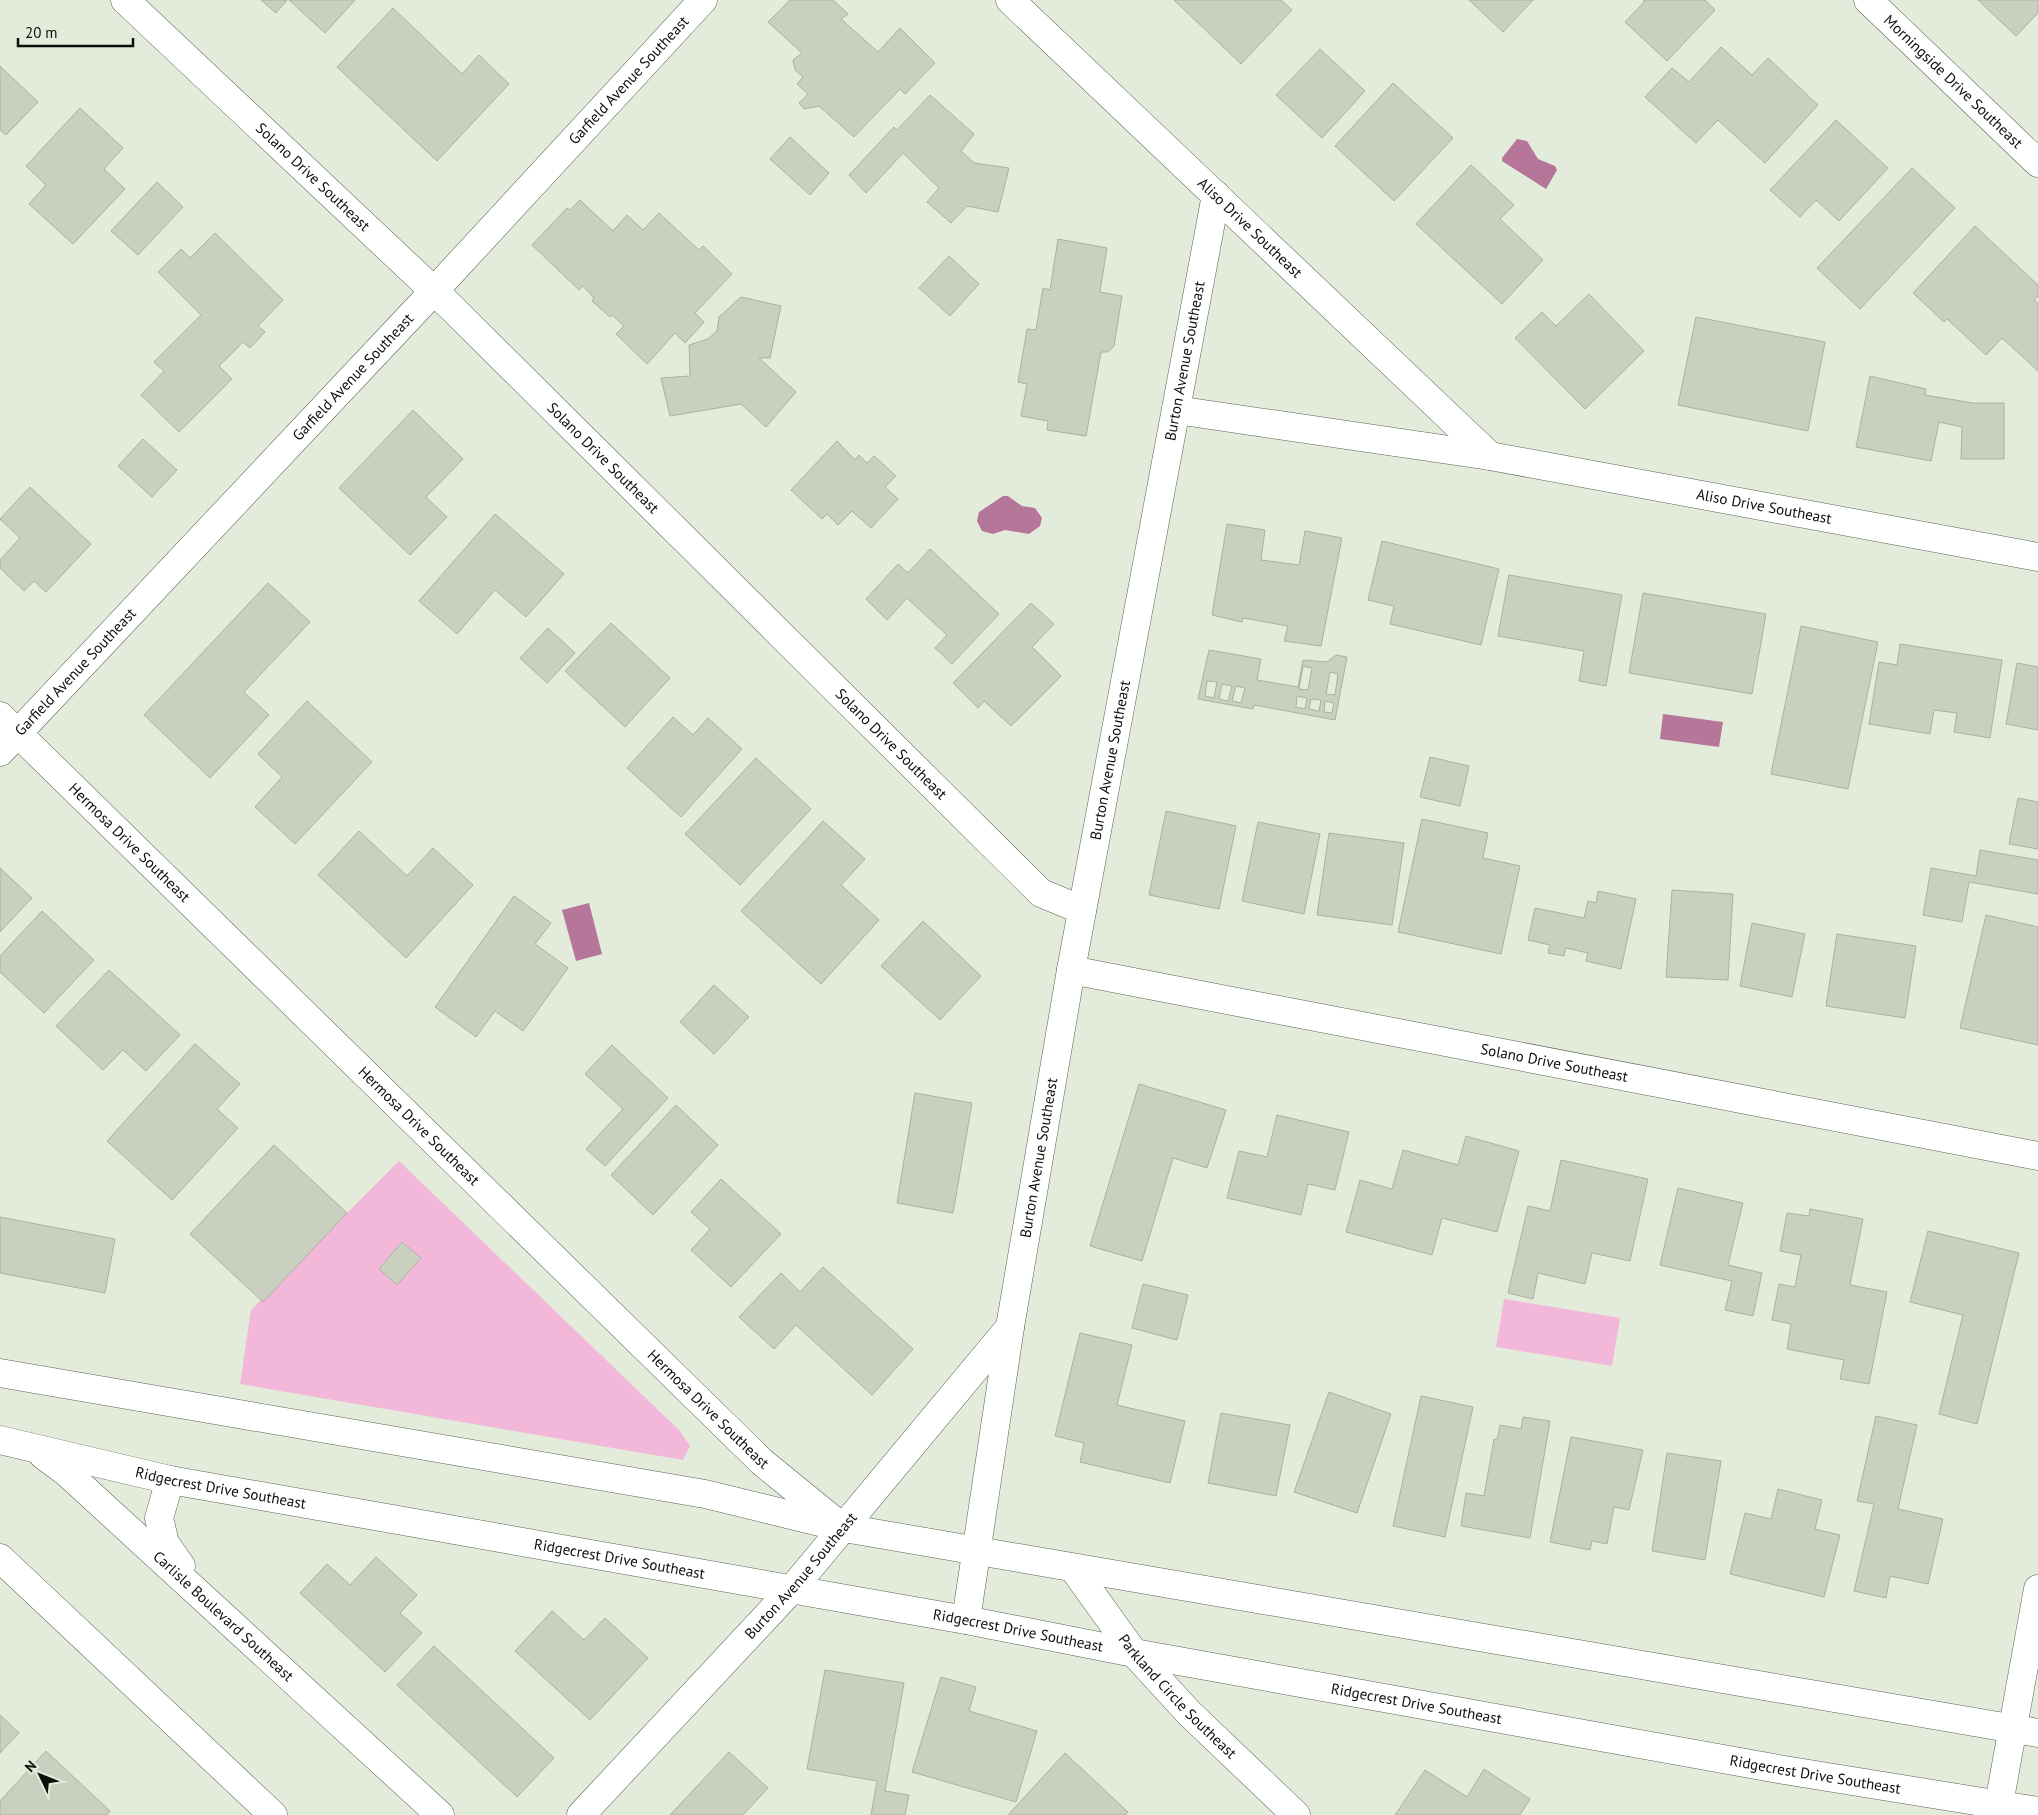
<svg xmlns="http://www.w3.org/2000/svg" width="2038" height="1815" font-family="'PT Sans',sans-serif">
  <rect width="100%" height="100%" fill="#e3ebda"/>
  <path fill="#f3b8d9" d="M 399,1161 L 679,1430 L 690,1446 L 683,1460 L 240,1384 L 251,1310 Z
    M 1504,1299 L 1620,1318 L 1612,1366 L 1496,1347 Z"/>
  <path fill="#b5769a" d="M 1517,139 L 1527,141 L 1538,159 L 1555,166 L 1557,170 L 1546,189 L 1502,161 L 1502,158 Z
    M 1003,496 L 1008,496 L 1022,506 L 1035,508 L 1042,518 L 1040,526 L 1029,534 L 1005,530 L 993,534 L 982,531 L 977,521 L 979,512 Z
    M 1663,714 L 1723,722 L 1719,747 L 1660,739 Z
    M 589,903 L 602,954 L 576,961 L 562,910 Z"/>
  <path fill="#c9d0c0" stroke="#aab1a1" fill-rule="evenodd" d="M 261,0 L 287,0 L 276,13 Z
    M 289,0 L 355,0 L 325,33 Z
    M 790,0 L 833,0 L 848,14 L 841,19 L 878,52 L 900,28 L 935,63 L 905,94 L 900,89 L 854,137 L 819,106 L 804,109 L 799,103 L 808,94 L 797,84 L 803,77 L 795,70 L 793,60 L 802,53 L 768,22 Z
    M 1174,0 L 1281,0 L 1292,10 L 1241,64 Z
    M 1469,0 L 1533,0 L 1503,32 Z
    M 1643,0 L 1705,0 L 1715,10 L 1667,61 L 1625,22 L 1645,1 Z
    M 1978,0 L 2038,0 L 2038,13 L 2016,36 Z
    M 393,8 L 462,74 L 479,55 L 509,84 L 437,161 L 337,67 Z
    M 1721,47 L 1752,75 L 1768,58 L 1818,105 L 1765,163 L 1718,120 L 1696,143 L 1645,97 L 1672,68 L 1689,82 Z
    M 1320,49 L 1365,91 L 1322,138 L 1276,95 Z
    M 0,66 L 38,102 L 6,135 L 0,130 Z
    M 1393,83 L 1453,138 L 1394,201 L 1335,146 Z
    M 930,95 L 974,134 L 961,151 L 974,163 L 1009,168 L 998,212 L 967,206 L 951,223 L 927,202 L 939,188 L 903,153 L 866,193 L 849,175 L 894,127 L 897,130 Z
    M 80,108 L 123,148 L 104,169 L 125,189 L 73,244 L 29,204 L 46,185 L 26,166 Z
    M 1836,120 L 1888,168 L 1839,221 L 1816,200 L 1800,217 L 1770,190 Z
    M 790,137 L 829,173 L 810,195 L 770,159 Z
    M 1471,165 L 1514,205 L 1500,219 L 1543,260 L 1502,304 L 1416,224 Z
    M 1912,168 L 1955,208 L 1860,309 L 1817,268 Z
    M 157,182 L 183,207 L 138,255 L 111,231 Z
    M 580,200 L 613,231 L 627,215 L 643,230 L 659,213 L 699,250 L 703,246 L 732,274 L 695,313 L 704,322 L 685,343 L 675,333 L 647,364 L 616,334 L 624,326 L 612,315 L 610,317 L 592,301 L 594,298 L 583,286 L 579,290 L 532,245 L 567,208 L 570,210 Z
    M 1975,226 L 2038,285 L 2038,296 L 2034,300 L 2038,303 L 2038,371 L 2002,338 L 1986,355 L 1947,319 L 1944,322 L 1913,293 Z
    M 215,233 L 283,300 L 258,326 L 265,332 L 250,348 L 243,342 L 219,366 L 232,379 L 179,432 L 141,395 L 164,371 L 154,362 L 201,315 L 158,272 L 181,249 L 190,258 Z
    M 1058,239 L 1107,248 L 1100,292 L 1122,296 L 1114,346 L 1108,352 L 1101,352 L 1086,436 L 1047,430 L 1048,421 L 1021,416 L 1027,384 L 1018,382 L 1027,329 L 1036,330 L 1043,288 L 1050,290 Z
    M 949,256 L 979,284 L 950,316 L 919,288 Z
    M 1589,294 L 1644,351 L 1585,409 L 1515,338 L 1542,312 L 1556,326 Z
    M 741,297 L 781,306 L 770,358 L 759,358 L 796,392 L 766,427 L 741,404 L 670,416 L 661,378 L 690,376 L 689,345 L 708,339 L 717,331 L 719,317 Z
    M 1696,317 L 1825,342 L 1808,431 L 1678,405 Z
    M 1870,376 L 1926,389 L 1925,395 L 1973,403 L 2004,403 L 2004,459 L 1961,459 L 1962,427 L 1939,422 L 1931,461 L 1856,447 Z
    M 413,410 L 463,459 L 426,497 L 447,517 L 410,555 L 339,488 Z
    M 143,439 L 177,470 L 152,497 L 118,466 Z
    M 837,441 L 855,460 L 859,455 L 867,463 L 874,456 L 896,476 L 885,487 L 898,499 L 871,528 L 852,511 L 838,525 L 827,514 L 822,519 L 791,490 Z
    M 30,487 L 91,544 L 46,592 L 34,581 L 24,591 L 0,568 L 0,560 L 20,538 L 0,519 Z
    M 495,514 L 564,574 L 526,617 L 495,590 L 457,634 L 419,601 Z
    M 1227,524 L 1265,530 L 1261,560 L 1299,565 L 1305,531 L 1342,538 L 1321,646 L 1284,641 L 1288,626 L 1243,618 L 1242,622 L 1212,615 Z
    M 1382,541 L 1499,569 L 1481,645 L 1390,624 L 1394,606 L 1368,600 Z
    M 930,549 L 999,614 L 952,664 L 935,648 L 947,635 L 907,598 L 887,620 L 866,599 L 898,564 L 908,573 Z
    M 1509,575 L 1622,595 L 1606,686 L 1579,681 L 1584,651 L 1498,636 Z
    M 268,583 L 310,622 L 244,692 L 269,715 L 210,778 L 144,715 Z
    M 1643,593 L 1766,614 L 1752,694 L 1629,673 Z
    M 1031,603 L 1054,624 L 1032,647 L 1061,676 L 1011,726 L 984,701 L 978,708 L 953,683 Z
    M 611,623 L 670,678 L 625,727 L 565,671 Z
    M 1801,626 L 1878,642 L 1848,789 L 1771,774 Z
    M 548,628 L 575,653 L 547,683 L 520,658 Z
    M 1900,644 L 2002,660 L 1990,738 L 1954,732 L 1957,713 L 1934,710 L 1930,734 L 1869,724 L 1879,662 L 1897,665 Z
    M 1209,650 L 1261,659 L 1257,680 L 1298,687 L 1303,660 L 1327,662 L 1336,655 L 1347,657 L 1335,720 L 1254,705 L 1253,709 L 1198,699 ZM 1303,666 L 1312,668 L 1308,690 L 1299,689 ZM 1330,672 L 1338,674 L 1335,695 L 1326,694 ZM 1207,681 L 1217,682 L 1214,698 L 1205,696 ZM 1222,684 L 1232,686 L 1228,701 L 1219,699 ZM 1236,686 L 1245,688 L 1241,703 L 1232,701 ZM 1297,696 L 1307,698 L 1305,709 L 1296,707 ZM 1311,699 L 1321,700 L 1319,711 L 1309,709 ZM 1325,701 L 1334,703 L 1332,713 L 1324,712 Z
    M 2017,663 L 2038,667 L 2038,730 L 2006,724 Z
    M 307,701 L 372,762 L 295,844 L 255,807 L 282,777 L 258,754 Z
    M 673,717 L 693,735 L 708,718 L 742,749 L 681,817 L 627,768 Z
    M 1430,757 L 1469,766 L 1460,806 L 1420,797 Z
    M 756,758 L 811,809 L 740,885 L 685,834 Z
    M 2018,798 L 2038,802 L 2038,849 L 2009,844 Z
    M 1166,811 L 1236,826 L 1219,909 L 1149,895 Z
    M 1422,819 L 1488,833 L 1483,858 L 1520,866 L 1501,954 L 1398,932 Z
    M 823,821 L 865,859 L 841,885 L 879,920 L 821,984 L 741,911 Z
    M 1258,822 L 1320,834 L 1304,914 L 1242,901 Z
    M 359,831 L 407,876 L 433,848 L 473,885 L 406,958 L 318,875 Z
    M 1329,833 L 1404,843 L 1392,925 L 1317,915 Z
    M 1980,850 L 2038,860 L 2038,894 L 1969,882 L 1962,922 L 1923,915 L 1931,868 L 1976,876 Z
    M 0,868 L 32,898 L 0,932 Z
    M 1672,890 L 1733,894 L 1728,980 L 1666,977 Z
    M 1598,891 L 1636,899 L 1621,969 L 1586,961 L 1588,953 L 1566,948 L 1564,956 L 1548,953 L 1550,945 L 1528,940 L 1535,908 L 1584,918 L 1588,901 L 1596,903 Z
    M 514,896 L 551,923 L 535,944 L 568,968 L 523,1031 L 495,1011 L 476,1037 L 435,1007 Z
    M 42,911 L 94,960 L 44,1013 L 0,972 L 0,956 Z
    M 1986,915 L 2038,927 L 2038,1045 L 1960,1028 Z
    M 923,921 L 981,976 L 940,1020 L 881,966 Z
    M 1752,923 L 1805,934 L 1792,997 L 1740,986 Z
    M 1837,934 L 1916,946 L 1905,1018 L 1826,1006 Z
    M 109,970 L 180,1035 L 146,1071 L 123,1050 L 103,1070 L 56,1026 Z
    M 714,985 L 749,1017 L 714,1054 L 680,1022 Z
    M 195,1044 L 240,1084 L 217,1109 L 238,1128 L 172,1200 L 107,1141 Z
    M 612,1045 L 668,1098 L 605,1166 L 586,1149 L 623,1109 L 585,1074 Z
    M 1139,1084 L 1226,1110 L 1207,1168 L 1173,1158 L 1142,1261 L 1090,1246 Z
    M 915,1093 L 972,1103 L 953,1213 L 897,1203 Z
    M 676,1105 L 718,1145 L 653,1215 L 611,1175 Z
    M 1277,1115 L 1349,1132 L 1335,1190 L 1308,1184 L 1301,1215 L 1227,1198 L 1239,1151 L 1267,1157 Z
    M 1466,1136 L 1519,1151 L 1497,1232 L 1442,1218 L 1432,1255 L 1346,1232 L 1360,1180 L 1392,1189 L 1403,1150 L 1458,1165 Z
    M 274,1145 L 347,1213 L 263,1302 L 190,1234 Z
    M 1561,1160 L 1648,1179 L 1630,1261 L 1592,1253 L 1585,1284 L 1538,1273 L 1533,1299 L 1508,1293 L 1528,1206 L 1550,1211 Z
    M 721,1179 L 781,1234 L 731,1287 L 691,1250 L 710,1229 L 691,1212 Z
    M 1678,1188 L 1743,1203 L 1728,1265 L 1762,1273 L 1753,1316 L 1725,1310 L 1732,1281 L 1660,1265 Z
    M 1810,1209 L 1863,1219 L 1850,1285 L 1887,1292 L 1869,1384 L 1840,1379 L 1844,1360 L 1787,1349 L 1791,1324 L 1772,1320 L 1779,1284 L 1795,1287 L 1801,1255 L 1780,1251 L 1787,1213 L 1809,1216 Z
    M 0,1217 L 115,1239 L 105,1293 L 0,1273 Z
    M 1928,1231 L 2019,1253 L 1977,1424 L 1939,1414 L 1963,1315 L 1910,1302 Z
    M 402,1242 L 421,1258 L 397,1285 L 379,1269 Z
    M 823,1267 L 913,1349 L 872,1395 L 796,1325 L 774,1349 L 739,1317 L 781,1273 L 800,1292 Z
    M 1143,1284 L 1188,1295 L 1177,1340 L 1132,1328 Z
    M 1080,1333 L 1132,1345 L 1117,1405 L 1185,1421 L 1170,1483 L 1080,1462 L 1084,1443 L 1055,1436 Z
    M 1329,1392 L 1391,1414 L 1357,1513 L 1294,1492 Z
    M 1421,1396 L 1473,1407 L 1445,1537 L 1393,1526 Z
    M 1221,1413 L 1290,1425 L 1276,1496 L 1208,1483 Z
    M 1876,1416 L 1917,1425 L 1898,1509 L 1943,1519 L 1928,1584 L 1890,1576 L 1886,1598 L 1854,1591 L 1874,1504 L 1857,1501 Z
    M 1523,1417 L 1550,1421 L 1530,1538 L 1461,1526 L 1466,1493 L 1484,1496 L 1494,1439 L 1497,1440 L 1500,1425 L 1521,1429 Z
    M 1571,1437 L 1643,1450 L 1629,1510 L 1614,1507 L 1607,1544 L 1592,1541 L 1590,1550 L 1550,1542 Z
    M 1667,1453 L 1721,1461 L 1705,1560 L 1652,1551 Z
    M 1778,1489 L 1822,1500 L 1815,1529 L 1840,1535 L 1824,1597 L 1730,1574 L 1745,1513 L 1771,1519 Z
    M 376,1557 L 417,1595 L 400,1613 L 422,1633 L 385,1672 L 300,1593 L 327,1564 L 350,1585 Z
    M 552,1611 L 584,1640 L 605,1618 L 648,1658 L 590,1720 L 515,1651 Z
    M 434,1646 L 554,1758 L 517,1797 L 397,1685 Z
    M 825,1670 L 904,1683 L 885,1791 L 909,1795 L 905,1815 L 871,1815 L 877,1781 L 807,1769 Z
    M 941,1677 L 976,1687 L 969,1711 L 1037,1731 L 1016,1802 L 912,1772 Z
    M 0,1715 L 19,1733 L 0,1753 Z
    M 46,1751 L 110,1811 L 107,1815 L 0,1815 L 0,1801 Z
    M 729,1752 L 768,1788 L 743,1815 L 670,1815 Z
    M 1065,1753 L 1128,1812 L 1125,1815 L 1008,1815 Z
    M 1484,1769 L 1530,1799 L 1520,1815 L 1395,1815 L 1425,1770 L 1467,1797 Z"/>
  <g fill="none" stroke-linecap="round" stroke-linejoin="round">
    <defs>
      <g id="minor">
        <path id="s1" d="M 125,0 L 453,309 L 1041,893 L 1082,910"/>
        <path id="s2" d="M 1010,0 L 1490,456"/>
        <path id="s3" d="M 1868,0 L 2038,163"/>
        <path id="s4" d="M 1176,410 L 1490,456 L 2038,557"/>
        <path id="s5" d="M 0,716 L 762,1462 L 837,1523"/>
        <path id="s6" d="M 0,752 L 434,291 L 703,0"/>
        <path id="s7" d="M 1071,970 L 2038,1156"/>
        <path d="M 0,1373 L 705,1494 L 844,1528 L 2038,1733"/>
        <path id="s8" d="M 0,1440 L 170,1480 L 966,1620 L 1134,1653 L 1784,1770 L 2038,1811"/>
        <path id="s9" d="M 43,1455 L 66,1472 L 440,1815"/>
        <path d="M 170,1480 L 159,1518 L 165,1543 L 181,1566"/>
        <path d="M 0,1558 L 273,1815"/>
        <path id="s10" d="M 1073,1568 L 1134,1653 L 1189,1713 L 1296,1815"/>
        <path id="s11" d="M 966,1620 L 1010,1327 L 1071,970 L 1216,195"/>
        <path id="s12" d="M 581,1815 L 792,1589 L 1010,1327"/>
        <path d="M 1997,1815 L 2038,1589"/>
      </g>
    </defs>
    <use href="#minor" stroke="#5b6152" stroke-width="29"/>
    <use href="#minor" stroke="#fff" stroke-width="28"/>
  </g>
  <g text-anchor="middle" stroke-width="5" stroke-linejoin="round" paint-order="stroke">
    <g font-size="15" fill="#0c0f09" stroke="#e3ebda">
      <text dy="5" stroke="none"><textPath href="#s6" startOffset="920">Garfield Avenue Southeast</textPath></text>
      <text dy="5" stroke="none"><textPath href="#s3" startOffset="118">Morningside Drive Southeast</textPath></text>
      <text dy="5" stroke="none"><textPath href="#s1" startOffset="258">Solano Drive Southeast</textPath></text>
      <text dy="5" stroke="none"><textPath href="#s2" startOffset="331">Aliso Drive Southeast</textPath></text>
      <text dy="5" stroke="none"><textPath href="#s11" startOffset="1278">Burton Avenue Southeast</textPath></text>
      <text dy="5" stroke="none"><textPath href="#s6" startOffset="515">Garfield Avenue Southeast</textPath></text>
      <text dy="5" stroke="none"><textPath href="#s1" startOffset="662">Solano Drive Southeast</textPath></text>
      <text dy="5" stroke="none"><textPath href="#s4" startOffset="596">Aliso Drive Southeast</textPath></text>
      <text dy="5" stroke="none"><textPath href="#s6" startOffset="110">Garfield Avenue Southeast</textPath></text>
      <text dy="5" stroke="none"><textPath href="#s1" startOffset="1068">Solano Drive Southeast</textPath></text>
      <text dy="5" stroke="none"><textPath href="#s11" startOffset="872">Burton Avenue Southeast</textPath></text>
      <text dy="5" stroke="none"><textPath href="#s5" startOffset="181">Hermosa Drive Southeast</textPath></text>
      <text dy="5" stroke="none"><textPath href="#s7" startOffset="492">Solano Drive Southeast</textPath></text>
      <text dy="5" stroke="none"><textPath href="#s5" startOffset="586">Hermosa Drive Southeast</textPath></text>
      <text dy="5" stroke="none"><textPath href="#s11" startOffset="468">Burton Avenue Southeast</textPath></text>
      <text dy="5" stroke="none"><textPath href="#s5" startOffset="991">Hermosa Drive Southeast</textPath></text>
      <text dy="5" stroke="none"><textPath href="#s8" startOffset="226">Ridgecrest Drive Southeast</textPath></text>
      <text dy="5" stroke="none"><textPath href="#s8" startOffset="631">Ridgecrest Drive Southeast</textPath></text>
      <text dy="5" stroke="none"><textPath href="#s12" startOffset="325">Burton Avenue Southeast</textPath></text>
      <text dy="5" stroke="none"><textPath href="#s9" startOffset="242">Carlisle Boulevard Southeast</textPath></text>
      <text dy="5" stroke="none"><textPath href="#s8" startOffset="1036">Ridgecrest Drive Southeast</textPath></text>
      <text dy="5" stroke="none"><textPath href="#s10" startOffset="166">Parkland Circle Southeast</textPath></text>
      <text dy="5" stroke="none"><textPath href="#s8" startOffset="1441">Ridgecrest Drive Southeast</textPath></text>
      <text dy="5" stroke="none"><textPath href="#s8" startOffset="1846">Ridgecrest Drive Southeast</textPath></text>
    </g>
  </g>
  <g transform="translate(40 1775) rotate(313)" stroke="#e3ebda" stroke-width="4" paint-order="stroke">
  <path d="M0-4L9 19L0 12L-9 19Z" fill="#0c0f09"/>
  <text y="-8" font-size="14" font-weight="bold" text-anchor="middle" fill="#0c0f09">N</text>
  </g>
  <path d="M18 38v8h115v-8" fill="none" stroke="#0c0f09" stroke-width="2.5"/>
  <text x="25" y="38" font-size="15" fill="#0c0f09" stroke="#e3ebda" stroke-width="4" paint-order="stroke">20 m</text>
</svg>
